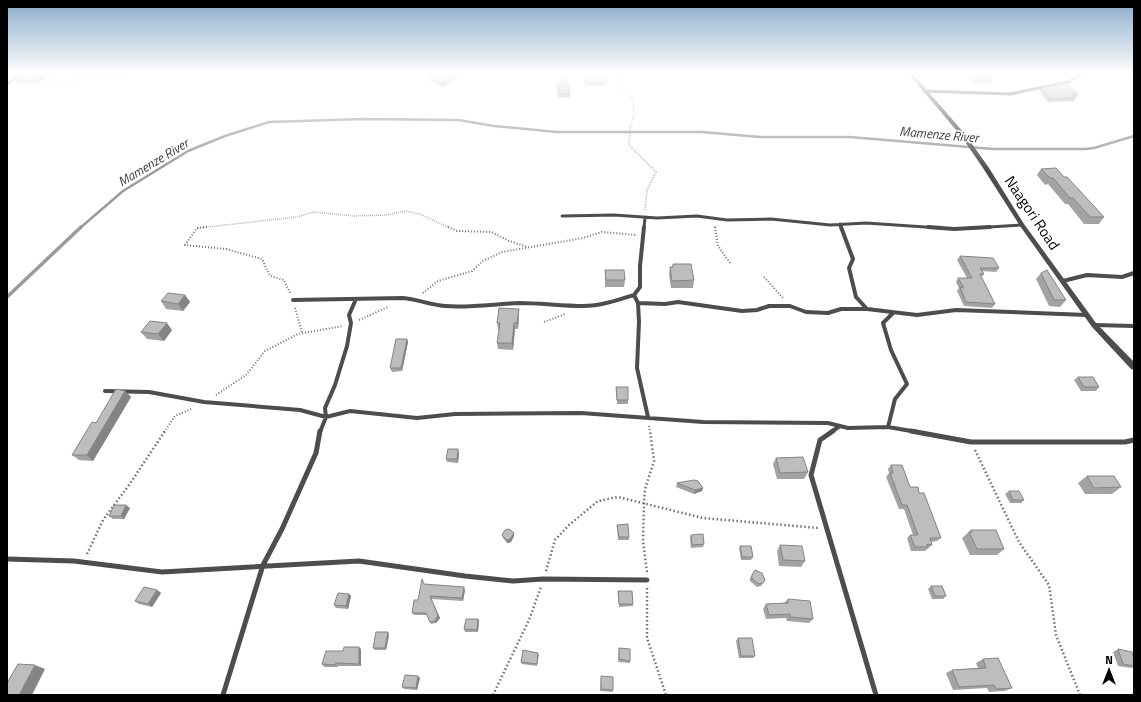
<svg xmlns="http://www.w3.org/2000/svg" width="1141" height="702" font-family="'Titillium Web',sans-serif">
  <rect width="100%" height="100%" fill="#fff"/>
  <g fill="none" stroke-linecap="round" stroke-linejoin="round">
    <path stroke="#9b9b9b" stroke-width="2.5" d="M 80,228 L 123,191 L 188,151 L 225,136 L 269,122 L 363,119 L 459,120 L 494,126 L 557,132 L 702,132 L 760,137 L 850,137 L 993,149 L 1085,149 L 1094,148 L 1134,136"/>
    <path stroke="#9b9b9b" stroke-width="3.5" d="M 7,297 L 81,227"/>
    <path stroke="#6f6f6f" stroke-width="1.5" stroke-dasharray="0.5 1.5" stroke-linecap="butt" d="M 620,73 L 619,85 L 633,101 L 634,116 L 630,127 L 629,145 L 656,172 L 647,190 L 645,210
      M 20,85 L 115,77 L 134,73
      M 715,226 L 715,228
      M 198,228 L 297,217 L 313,212 L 354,216 L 387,215 L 405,211 L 420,214 L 450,228"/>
    <path stroke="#6f6f6f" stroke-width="2" stroke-dasharray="1 2" stroke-linecap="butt" d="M 207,227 L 197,228 L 185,245 L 226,249 L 262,259 L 270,276 L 284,280 L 290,293
      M 448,227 L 457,231 L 491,232 L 509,241 L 528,247
      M 715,227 L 718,246 L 730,263
      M 764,277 L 783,298
      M 423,293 L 438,281 L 472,271 L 483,261 L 502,252 L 583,238 L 602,232 L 636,235
      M 295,308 L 302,333
      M 359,320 L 388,307
      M 544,322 L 565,314
      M 216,395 L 246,375 L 265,351 L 298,334 L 343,326
      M 649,426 L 650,432
      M 164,432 L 175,416 L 191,409"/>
    <path stroke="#6f6f6f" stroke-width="2.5" stroke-dasharray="1.5 2.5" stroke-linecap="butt" d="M 975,450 L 1019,542 L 1049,585 L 1056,635 L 1080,695
      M 87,554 L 103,520 L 129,485 L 165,431
      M 546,571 L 555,540 L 569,525 L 598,501 L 618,497 L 703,518 L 818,528
      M 647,572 L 643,541 L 644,503 L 645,489 L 654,461 L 650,431
      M 647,588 L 647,638 L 666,695
      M 493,695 L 529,620 L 541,587"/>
    <path stroke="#4d4d4d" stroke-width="3" d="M 7,84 L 24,73
      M 924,91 L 1010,94 L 1068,82 L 1084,73
      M 562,216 L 614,215 L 657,218 L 697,216 L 727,220 L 771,219 L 830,225 L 866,223 L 940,228
      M 840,224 L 841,228
      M 644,228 L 645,217
      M 973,228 L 1022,225"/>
    <path stroke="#4d4d4d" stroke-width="4" d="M 644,227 L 640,266 L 640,287 L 634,295 L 638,303 L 665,304 L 678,302 L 742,311 L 757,310 L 769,306 L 790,306 L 806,312 L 828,313 L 841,309 L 867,309
      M 841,227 L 853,259 L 849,268 L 856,297 L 867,309 L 917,315 L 956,310 L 1087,315
      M 928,227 L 954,229 L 990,227
      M 1063,281 L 1087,275 L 1122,277 L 1134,273
      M 293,300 L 403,298 C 417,299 430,305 445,306 C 469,308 494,304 519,303 C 540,303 562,306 583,306 C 600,306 618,300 634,295
      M 638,303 L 639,322 L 637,368 L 648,417
      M 1094,325 L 1134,326
      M 105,391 L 149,392 L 204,402 L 300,410 L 326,417 L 350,411 L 417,418 L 455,414 L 581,413 L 703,422 L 828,423 L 848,428 L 888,427 L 917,432
      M 888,427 L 895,399 L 907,384 L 891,350 L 883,323 L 893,313
      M 320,432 L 326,417 L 325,408 L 335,385 L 347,346 L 351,323 L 349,315 L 356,299
      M 831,432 L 840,426"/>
    <path stroke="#4d4d4d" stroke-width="5" d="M 833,431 L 820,440 L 811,475 L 876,695
      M 911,431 L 971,442 L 1125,442 L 1134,440
      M 7,559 L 74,561 L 162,572 L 359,561 L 465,576 L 513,581 L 543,579 L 647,580
      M 223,695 L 263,565 L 282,529 L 316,453 L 320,431"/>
    <path fill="#4d4d4d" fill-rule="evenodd" d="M 908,73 L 912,73 L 965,134 L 989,168 L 1024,224 L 1096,323 L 1134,362 L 1134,370 L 1131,369 L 1092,327 L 1020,226 L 983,168 L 961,136 Z"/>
  </g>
  <path fill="#a3a3a3" d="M 23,73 L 54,73 L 36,83 L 17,83 L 14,80 Z
    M 584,73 L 607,83 L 607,86 L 585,86 Z
    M 966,73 L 986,73 L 992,79 L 990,83 L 973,83 Z
    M 463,75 L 442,87 L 430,81 L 430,77 Z
    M 557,83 L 570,93 L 570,97 L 559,98 L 557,87 Z
    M 1042,88 L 1078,94 L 1074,101 L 1048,102 L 1040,91 Z
    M 1041,169 L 1064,177 L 1104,217 L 1099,224 L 1084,224 L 1068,204 L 1065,204 L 1048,184 L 1045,185 L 1037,175 Z
    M 960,256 L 999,268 L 996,272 L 982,271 L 984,274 L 981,277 L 995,304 L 992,308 L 964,306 L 957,291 L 959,288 L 956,282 L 958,278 L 967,278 L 957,260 Z
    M 673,264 L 694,280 L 693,288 L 671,288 L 669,275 L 670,267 L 672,267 Z
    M 605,270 L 625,280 L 624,287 L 605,287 Z
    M 1041,273 L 1066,300 L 1060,307 L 1049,306 L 1036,279 Z
    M 185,295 L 190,302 L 183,311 L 166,309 L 161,301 Z
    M 519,309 L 519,315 L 518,329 L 515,329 L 513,350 L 498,349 L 497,343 L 499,329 L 498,329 L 497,323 Z
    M 172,330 L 164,341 L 147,339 L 141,332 Z
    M 407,339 L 408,342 L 402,371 L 392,372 L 390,368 Z
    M 1078,377 L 1099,387 L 1096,391 L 1081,391 L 1074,380 Z
    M 616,387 L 628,400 L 628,404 L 617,404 Z
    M 125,391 L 131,397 L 93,461 L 79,460 L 72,455 L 96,423 Z
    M 459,453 L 458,463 L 447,462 L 446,459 Z
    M 776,458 L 808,472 L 804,479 L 777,479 L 773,464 Z
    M 891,465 L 910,487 L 919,493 L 941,538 L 937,541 L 931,542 L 932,545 L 925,551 L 911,551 L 907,538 L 910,535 L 913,535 L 904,509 L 899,509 L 886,477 L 889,473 L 888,469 Z
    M 1087,476 L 1121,487 L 1112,494 L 1085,494 L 1078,483 Z
    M 677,483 L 703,488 L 702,491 L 694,494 L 676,487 Z
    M 1009,491 L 1024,500 L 1021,503 L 1010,503 L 1005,494 Z
    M 130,508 L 124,519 L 113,519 L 109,516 Z
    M 617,525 L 629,537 L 629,540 L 618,540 L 617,528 Z
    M 971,530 L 1004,549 L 997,555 L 970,555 L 962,538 Z
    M 514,533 L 514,536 L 511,542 L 507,543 L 503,538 L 502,535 Z
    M 691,535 L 704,544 L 703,547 L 691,548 L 690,538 Z
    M 780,545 L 805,561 L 801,567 L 779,566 L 777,551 Z
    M 740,546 L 753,557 L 751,560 L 741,560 L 739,548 Z
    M 755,570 L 765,580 L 761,586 L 757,587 L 750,581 L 750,578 Z
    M 424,584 L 465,590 L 463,601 L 431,599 L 440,618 L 436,623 L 431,624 L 427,615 L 414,615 L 412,613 Z
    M 931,586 L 946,596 L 943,599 L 932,599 L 928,589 Z
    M 157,590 L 161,593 L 152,607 L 139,604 L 135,601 Z
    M 618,591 L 633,604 L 633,606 L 619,607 L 618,594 Z
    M 349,594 L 351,596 L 348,609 L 336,608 L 334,605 Z
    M 788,599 L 813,619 L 809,623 L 787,621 L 786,618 L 766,619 L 763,609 L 766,604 L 784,603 Z
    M 478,619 L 479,621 L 478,632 L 465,632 L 464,629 Z
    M 389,635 L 386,650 L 375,650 L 373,648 Z
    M 738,638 L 755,656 L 753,658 L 739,658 L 736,641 Z
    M 619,648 L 630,661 L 630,663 L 618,662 Z
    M 361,649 L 361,666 L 338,666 L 338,667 L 324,667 L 322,664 L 343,651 Z
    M 1118,649 L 1134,659 L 1134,667 L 1131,668 L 1118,666 L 1113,652 Z
    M 538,653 L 539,655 L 537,666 L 522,664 L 521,662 Z
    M 983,659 L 1012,688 L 1005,691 L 989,692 L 987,688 L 953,690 L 946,673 L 952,670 L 978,668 L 976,663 Z
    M 601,676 L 613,690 L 613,692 L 600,691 Z
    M 420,678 L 417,690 L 404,689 L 402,687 Z"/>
  <path fill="#848484" d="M 45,73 L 54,73 L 36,83 L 34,80 Z
    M 460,73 L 463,73 L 463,75 L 442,87 L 441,83 Z
    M 185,295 L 190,302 L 183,311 L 178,304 Z
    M 519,309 L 519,315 L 518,329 L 517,323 Z
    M 167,323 L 172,330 L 164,341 L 158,334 Z
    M 514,323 L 515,329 L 513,350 L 512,343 Z
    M 407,339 L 408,342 L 402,371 L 401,368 Z
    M 125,391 L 131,397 L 93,461 L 87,455 Z
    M 458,449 L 459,453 L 458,463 L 457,459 Z
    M 703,488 L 702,491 L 694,494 L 695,490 Z
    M 126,505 L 130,508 L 124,519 L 121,516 Z
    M 514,533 L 514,536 L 511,542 L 507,543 L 507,540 Z
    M 464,587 L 465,590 L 463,601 L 462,598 Z
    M 157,590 L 161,593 L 152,607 L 148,604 Z
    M 349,594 L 351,596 L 348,609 L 346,606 Z
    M 430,596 L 440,618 L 436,623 L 435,621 Z
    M 478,619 L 479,621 L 478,632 L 477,630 Z
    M 388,632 L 389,635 L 386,650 L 385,648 Z
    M 359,647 L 361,649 L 361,666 L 359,664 Z
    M 35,665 L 45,669 L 32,695 L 19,695 Z
    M 418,676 L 420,678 L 417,690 L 416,688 Z"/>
  <path fill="#bdbdbd" stroke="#848484" d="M 23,73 L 45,73 L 34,80 L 14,80 Z
    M 434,73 L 460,73 L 441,83 L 430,77 Z
    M 585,73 L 606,73 L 607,83 L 585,83 Z
    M 971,73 L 986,73 L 992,79 L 975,79 Z
    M 566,77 L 570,93 L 559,94 L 557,83 Z
    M 1067,83 L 1078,94 L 1072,94 L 1076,97 L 1051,99 L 1042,88 Z
    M 1056,168 L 1064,177 L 1067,177 L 1104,217 L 1090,217 L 1073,198 L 1070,198 L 1053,178 L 1050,178 L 1041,169 Z
    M 960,256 L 993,258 L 999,268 L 980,268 L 984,274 L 980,274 L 995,304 L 966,302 L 960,287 L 964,288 L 958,278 L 972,278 Z
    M 673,264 L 691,264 L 694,280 L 672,281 L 670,267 L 673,267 Z
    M 605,270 L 624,270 L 625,280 L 606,280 Z
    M 1047,270 L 1066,300 L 1054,300 L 1041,273 Z
    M 168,293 L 185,295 L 178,304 L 161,301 Z
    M 499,308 L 519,309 L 517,323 L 514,323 L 512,343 L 497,343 L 500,323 L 497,323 Z
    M 150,321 L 167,323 L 158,334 L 141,332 Z
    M 396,339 L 407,339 L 401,368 L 390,368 Z
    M 1078,377 L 1093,377 L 1099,387 L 1084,387 Z
    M 616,387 L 628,387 L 628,400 L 617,400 Z
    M 116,389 L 125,391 L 87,455 L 72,455 L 92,422 L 96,423 Z
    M 448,449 L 458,449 L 457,459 L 446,459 Z
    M 803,457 L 808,472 L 780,473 L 776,458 Z
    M 891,465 L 902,465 L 910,487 L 918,487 L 919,493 L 924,493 L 941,538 L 930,538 L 932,545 L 927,544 L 928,547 L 915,547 L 910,535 L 918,535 L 907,505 L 902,505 L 890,473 L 893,473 Z
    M 1087,476 L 1114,476 L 1121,487 L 1094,488 Z
    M 694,480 L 698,481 L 703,488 L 695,490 L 677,483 Z
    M 1009,491 L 1019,491 L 1024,500 L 1013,500 Z
    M 114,505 L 126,505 L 121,516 L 109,516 Z
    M 628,524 L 629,537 L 619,537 L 617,525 Z
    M 509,529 L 514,533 L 510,539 L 507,540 L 502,535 L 505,530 Z
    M 971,530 L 996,530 L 1004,549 L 977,549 L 969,532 L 972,532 Z
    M 703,534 L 704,544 L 692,545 L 691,535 Z
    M 780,545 L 802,546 L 805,561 L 783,560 Z
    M 740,546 L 751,546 L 753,557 L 742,557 Z
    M 755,570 L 762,573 L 765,580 L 763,583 L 759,584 L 752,579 L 752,575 Z
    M 422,579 L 424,584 L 464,587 L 462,598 L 430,596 L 438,615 L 435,621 L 430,622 L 426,613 L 412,613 L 414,600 L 418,600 Z
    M 931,586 L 942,586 L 946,596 L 935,596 Z
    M 144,587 L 157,590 L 148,604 L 135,601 Z
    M 618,591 L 632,591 L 633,604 L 619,604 Z
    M 338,593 L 349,594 L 346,606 L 334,605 Z
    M 788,599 L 810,601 L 813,619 L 790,617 L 790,614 L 769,615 L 766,604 L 788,603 Z
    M 466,619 L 478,619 L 477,630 L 464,629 Z
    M 376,632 L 388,632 L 385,648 L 373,648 Z
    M 738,638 L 752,638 L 755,656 L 741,656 Z
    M 344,647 L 359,647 L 359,664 L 336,663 L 335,665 L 322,664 L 326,651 L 343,651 Z
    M 619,648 L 630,649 L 630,661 L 619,659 Z
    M 1118,649 L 1132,652 L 1134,659 L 1134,666 L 1123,664 Z
    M 523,650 L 538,653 L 537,664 L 521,662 Z
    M 998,658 L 1012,688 L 996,689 L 994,685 L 959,687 L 952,670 L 986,668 L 983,659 Z
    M 18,664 L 35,665 L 19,695 L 7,695 L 7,683 Z
    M 405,675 L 418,676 L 416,688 L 402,687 Z
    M 601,676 L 613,677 L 613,690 L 601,689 Z"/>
  <linearGradient id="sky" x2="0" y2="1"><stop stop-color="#89aac9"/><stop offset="0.43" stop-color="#fff"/><stop offset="1" stop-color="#fff" stop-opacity="0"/></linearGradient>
  <rect width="1141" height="171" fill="url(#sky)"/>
  <g text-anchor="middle" stroke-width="3" stroke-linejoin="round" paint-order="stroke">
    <g font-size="13" font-style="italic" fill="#3c3c3c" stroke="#fff">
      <text transform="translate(939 134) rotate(5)" y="5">Mamenze River</text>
      <text transform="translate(153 162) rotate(-31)" y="5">Mamenze River</text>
    </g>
    <g font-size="15" fill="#000" stroke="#fff">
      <text transform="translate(1032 213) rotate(56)" y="5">Naagori Road</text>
    </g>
  </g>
  <rect width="1141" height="702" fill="none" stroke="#000000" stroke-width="16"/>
  <g transform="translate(1109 670)" stroke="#ffffff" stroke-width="3" paint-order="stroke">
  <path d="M0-3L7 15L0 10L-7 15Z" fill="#000000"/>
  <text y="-6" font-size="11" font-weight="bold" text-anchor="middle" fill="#000000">N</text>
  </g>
</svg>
